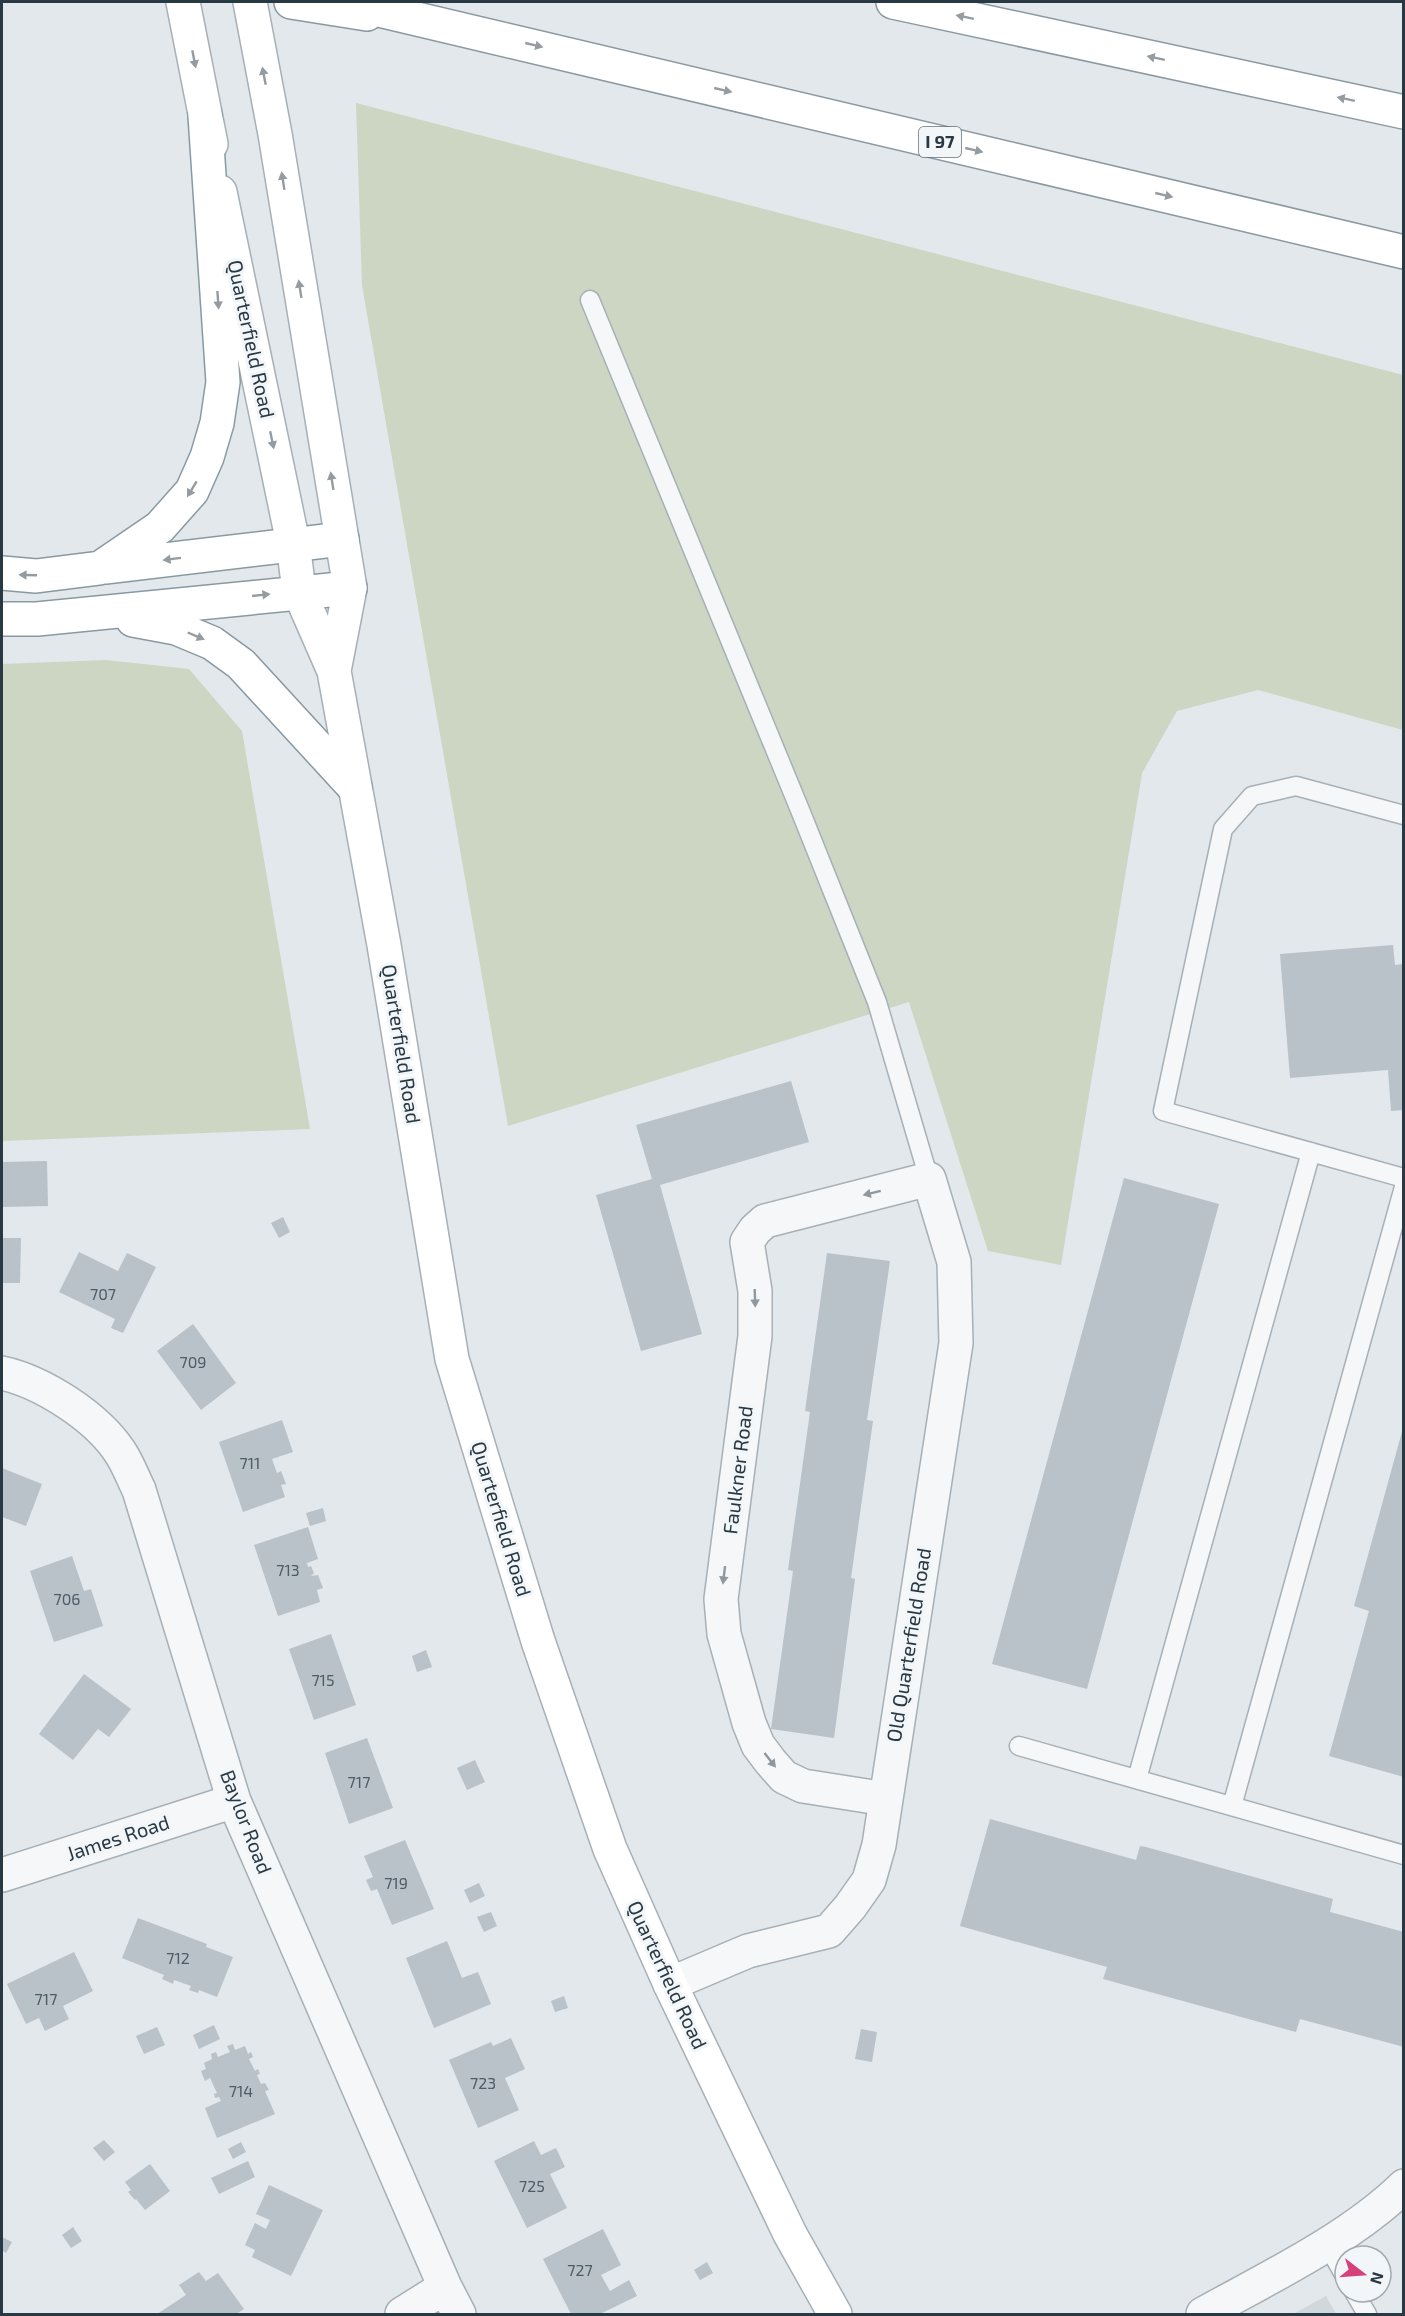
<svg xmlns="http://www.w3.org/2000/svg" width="1405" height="2316" font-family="'Exo 2',sans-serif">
  <rect width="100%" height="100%" fill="#e2e8eb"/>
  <path fill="#d0d8dd" d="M 1326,2296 L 1336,2314 L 1293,2314 Z"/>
  <path fill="#ccd6c3" d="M 356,103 L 1403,375 L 1403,730 L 1258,690 L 1177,711 L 1142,773 L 1061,1265 L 988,1251 L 909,1002 L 508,1126 L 362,285 Z
    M 106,660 L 189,669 L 242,731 L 310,1129 L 2,1141 L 2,664 Z"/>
  <path fill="#b9c2c9" d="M 1393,945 L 1395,965 L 1404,964 L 1404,1110 L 1391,1111 L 1388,1070 L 1290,1078 L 1280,954 Z
    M 791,1081 L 809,1142 L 660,1185 L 702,1334 L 641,1351 L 596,1195 L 652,1179 L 636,1125 Z
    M 47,1161 L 48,1206 L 2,1207 L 2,1162 Z
    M 1124,1178 L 1219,1204 L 1087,1689 L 992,1664 Z
    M 283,1217 L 290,1232 L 279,1238 L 271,1223 Z
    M 2,1238 L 21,1238 L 20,1283 L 2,1283 Z
    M 79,1252 L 118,1271 L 127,1253 L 156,1267 L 123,1333 L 111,1328 L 115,1319 L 59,1292 Z
    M 827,1253 L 890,1261 L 867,1420 L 873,1421 L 851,1578 L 855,1579 L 834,1738 L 771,1729 L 793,1571 L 788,1570 L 810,1412 L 805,1411 Z
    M 193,1324 L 236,1383 L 201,1410 L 157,1351 Z
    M 282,1420 L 293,1452 L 272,1459 L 277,1473 L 281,1471 L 286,1484 L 281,1485 L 285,1497 L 243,1512 L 219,1442 Z
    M 1403,1428 L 1404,1428 L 1404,1777 L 1329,1756 L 1369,1611 L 1354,1606 Z
    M 2,1468 L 42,1484 L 26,1526 L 2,1517 Z
    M 323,1508 L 326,1521 L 310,1526 L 306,1513 Z
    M 308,1527 L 318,1559 L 307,1563 L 308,1567 L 311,1566 L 314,1573 L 311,1576 L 318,1575 L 323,1588 L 317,1590 L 320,1602 L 278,1616 L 254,1545 Z
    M 72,1556 L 84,1591 L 91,1589 L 103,1626 L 54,1642 L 30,1571 Z
    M 331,1634 L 356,1705 L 314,1720 L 289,1649 Z
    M 426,1650 L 432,1667 L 417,1672 L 412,1656 Z
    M 84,1674 L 131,1709 L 109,1737 L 98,1729 L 73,1760 L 39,1734 Z
    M 367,1738 L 393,1808 L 349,1824 L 325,1753 Z
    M 475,1760 L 485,1782 L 467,1790 L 457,1768 Z
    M 990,1819 L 1136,1860 L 1140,1846 L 1146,1847 L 1333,1899 L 1330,1912 L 1404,1932 L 1404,2047 L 1300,2019 L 1296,2032 L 1285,2029 L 1103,1979 L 1107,1967 L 960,1926 Z
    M 405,1840 L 434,1909 L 392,1925 L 377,1889 L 371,1891 L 366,1880 L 373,1877 L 364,1856 Z
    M 479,1883 L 485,1896 L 470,1903 L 464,1890 Z
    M 491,1912 L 497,1926 L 484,1932 L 477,1917 Z
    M 138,1918 L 207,1944 L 206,1947 L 233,1957 L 217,1997 L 199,1990 L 198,1993 L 189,1990 L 191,1986 L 174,1980 L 173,1984 L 162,1979 L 164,1975 L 122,1958 Z
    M 447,1941 L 462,1978 L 478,1972 L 491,2004 L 434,2028 L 406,1958 Z
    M 74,1952 L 93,1991 L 63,2006 L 69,2019 L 45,2031 L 39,2018 L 26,2024 L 7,1984 Z
    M 564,1996 L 568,2008 L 555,2012 L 551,2001 Z
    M 214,2025 L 220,2039 L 199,2049 L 193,2035 Z
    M 157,2027 L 165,2045 L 144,2054 L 136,2036 Z
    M 861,2029 L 877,2032 L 872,2062 L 855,2059 Z
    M 511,2038 L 525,2069 L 505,2078 L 519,2110 L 478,2128 L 449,2060 L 491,2042 L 493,2046 Z
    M 233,2044 L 235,2050 L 245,2046 L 248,2054 L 251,2052 L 253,2057 L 249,2059 L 255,2071 L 258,2069 L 260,2074 L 257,2075 L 261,2084 L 265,2083 L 269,2090 L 265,2091 L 275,2114 L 217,2138 L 205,2108 L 221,2101 L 219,2097 L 215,2098 L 214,2094 L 217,2093 L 210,2078 L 205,2081 L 201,2071 L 206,2069 L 204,2063 L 212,2059 L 211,2054 L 216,2052 L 218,2057 L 230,2052 L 227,2046 Z
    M 104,2140 L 115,2152 L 104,2161 L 93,2148 Z
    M 534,2141 L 541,2155 L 556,2148 L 565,2167 L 550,2174 L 567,2208 L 527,2228 L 494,2161 Z
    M 241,2142 L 246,2152 L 233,2159 L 228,2149 Z
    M 248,2161 L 255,2177 L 219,2194 L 211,2178 Z
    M 150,2164 L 170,2191 L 145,2210 L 136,2199 L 135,2200 L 128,2192 L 131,2190 L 125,2182 Z
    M 269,2185 L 323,2210 L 291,2276 L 252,2257 L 255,2250 L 245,2245 L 255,2223 L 266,2229 L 270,2220 L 256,2214 Z
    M 73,2227 L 82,2241 L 71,2248 L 62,2235 Z
    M 603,2229 L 621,2265 L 601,2275 L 610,2291 L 629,2280 L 637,2296 L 600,2314 L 571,2314 L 543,2259 Z
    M 2,2237 L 12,2242 L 6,2253 L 2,2250 Z
    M 707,2262 L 713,2273 L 700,2280 L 694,2270 Z
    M 199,2272 L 206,2281 L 218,2273 L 244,2309 L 236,2314 L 157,2314 L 186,2295 L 179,2285 Z"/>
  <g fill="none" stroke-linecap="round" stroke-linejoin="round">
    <defs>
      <path id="service" d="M 590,300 L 800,810 L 877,1002 L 929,1179
        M 1404,815 L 1296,786 L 1252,796 L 1223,829 L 1163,1111 L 1404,1178
        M 1019,1746 L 1404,1855
        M 1137,1779 L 1311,1152
        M 1232,1806 L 1404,1187
        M 1327,2244 L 1345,2276
        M 1354,2292 L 1367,2314"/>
      <path id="minor" d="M 2,1373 C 43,1382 97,1417 120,1452 C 128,1464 133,1478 139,1490 L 234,1801 L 445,2287 L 459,2314
        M 2,1875 L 234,1801
        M 670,1984 L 748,1951 L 829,1931 L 850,1907 L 869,1880 L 879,1845 L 956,1343 L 954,1262 L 929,1179 L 765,1221 L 755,1230 L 747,1242 L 755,1291 L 755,1336 L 721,1599 L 724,1634 L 749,1723 L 758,1745 L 770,1761 L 784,1777 L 803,1786 L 886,1799
        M 402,2314 L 445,2287
        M 1203,2314 C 1268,2278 1351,2238 1404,2186"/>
      <path id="secondary" d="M 183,2 L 211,144
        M 250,2 L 275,134 L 350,588 L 334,671
        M 220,192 L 293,543 L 299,591 L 334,671 L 384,945 L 452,1359 L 538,1641 L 610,1849 L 670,1984 L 790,2234 L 835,2314"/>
      <path id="motorway" d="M 291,2 L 367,14
        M 345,2 L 1404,252
        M 893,2 L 1404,112
        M 105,567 L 342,539
        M 2,573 L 36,576 L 100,568 L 160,527 L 192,491 L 207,457 L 217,423 L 223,382 L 205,116
        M 2,619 L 37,619 L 350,588
        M 133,620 L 176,628 L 212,643 L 241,664 L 355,788"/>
    </defs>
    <use href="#service" stroke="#a7b0b6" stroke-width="21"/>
    <use href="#minor" stroke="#a7b0b6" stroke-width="36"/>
    <use href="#secondary" stroke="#a7b0b6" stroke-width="36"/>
    <use href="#motorway" stroke="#8999a3" stroke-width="36"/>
    <use href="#service" stroke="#f5f7f9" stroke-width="18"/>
    <use href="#minor" stroke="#f5f7f9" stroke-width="33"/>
    <use href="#secondary" stroke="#fff" stroke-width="33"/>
    <use href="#motorway" stroke="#fff" stroke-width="33"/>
  </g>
  <defs><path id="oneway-solid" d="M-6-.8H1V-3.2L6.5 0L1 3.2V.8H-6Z" transform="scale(1.5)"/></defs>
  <g fill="#949ca2">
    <use href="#oneway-solid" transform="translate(965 17) rotate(-168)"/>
    <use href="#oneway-solid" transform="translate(534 45) rotate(13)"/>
    <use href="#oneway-solid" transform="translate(1156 58) rotate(-168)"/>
    <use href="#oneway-solid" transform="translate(194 59) rotate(79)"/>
    <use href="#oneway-solid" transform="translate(264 76) rotate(-101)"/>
    <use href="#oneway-solid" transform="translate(723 90) rotate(13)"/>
    <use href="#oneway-solid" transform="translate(1346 99) rotate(-168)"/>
    <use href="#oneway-solid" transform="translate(974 150) rotate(13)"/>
    <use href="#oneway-solid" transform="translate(283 181) rotate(-99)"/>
    <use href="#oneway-solid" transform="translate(1164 195) rotate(13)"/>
    <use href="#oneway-solid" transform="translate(300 289) rotate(-99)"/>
    <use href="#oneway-solid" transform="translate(218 300) rotate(86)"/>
    <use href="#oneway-solid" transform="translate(272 440) rotate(78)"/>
    <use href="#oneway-solid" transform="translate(332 481) rotate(-99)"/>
    <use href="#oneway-solid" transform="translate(192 489) rotate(121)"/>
    <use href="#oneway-solid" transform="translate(172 559) rotate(173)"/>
    <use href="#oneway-solid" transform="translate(28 575) rotate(-178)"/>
    <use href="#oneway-solid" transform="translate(261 595) rotate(-6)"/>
    <use href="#oneway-solid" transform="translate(196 636) rotate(23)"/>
  </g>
  <g fill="#8f989e">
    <use href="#oneway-solid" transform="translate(872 1193) rotate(166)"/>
    <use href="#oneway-solid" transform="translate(755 1298) rotate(88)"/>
    <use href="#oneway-solid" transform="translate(724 1575) rotate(97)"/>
    <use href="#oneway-solid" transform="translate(770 1760) rotate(52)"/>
  </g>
  <g text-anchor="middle" stroke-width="6" stroke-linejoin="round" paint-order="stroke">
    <g font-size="16" fill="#4d5b65">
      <text x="103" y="1300">707</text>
      <text x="193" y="1368">709</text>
      <text x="250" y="1469">711</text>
      <text x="288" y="1576">713</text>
      <text x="67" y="1605">706</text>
      <text x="323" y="1686">715</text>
      <text x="359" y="1788">717</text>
      <text x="396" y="1889">719</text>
      <text x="178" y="1964">712</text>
      <text x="46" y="2005">717</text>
      <text x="483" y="2089">723</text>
      <text x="241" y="2097">714</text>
      <text x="532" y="2192">725</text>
      <text x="580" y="2276">727</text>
    </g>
    <rect fill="#f2f6f8" stroke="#65727a" stroke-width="1.5" x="919" y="127" width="42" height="30" rx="4.5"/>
    <g font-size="18" font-weight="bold" fill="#293944">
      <text x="940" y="148">I 97</text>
    </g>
    <g font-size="20" fill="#293944" stroke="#f2f6f8">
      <text transform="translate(251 339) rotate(78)" y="7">Quarterfield Road</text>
      <text transform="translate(401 1044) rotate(81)" y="7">Quarterfield Road</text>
      <text transform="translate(738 1470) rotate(-83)" y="7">Faulkner Road</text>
      <text transform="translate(501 1519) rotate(73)" y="7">Quarterfield Road</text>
      <text transform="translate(909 1645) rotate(-81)" y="7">Old Quarterfield Road</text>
      <text transform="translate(246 1822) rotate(69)" y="7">Baylor Road</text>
      <text transform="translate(118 1838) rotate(-18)" y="7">James Road</text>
      <text transform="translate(667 1975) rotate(65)" y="7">Quarterfield Road</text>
    </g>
  </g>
  <rect width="1405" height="2316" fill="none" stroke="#293944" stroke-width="6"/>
  <g transform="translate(1363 2274) rotate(107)"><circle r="28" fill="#f2f6f8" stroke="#a2aab0" stroke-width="1.5"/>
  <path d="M0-4.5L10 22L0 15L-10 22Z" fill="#d6417a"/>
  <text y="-9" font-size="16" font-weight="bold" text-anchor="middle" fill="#293944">N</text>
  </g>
</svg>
